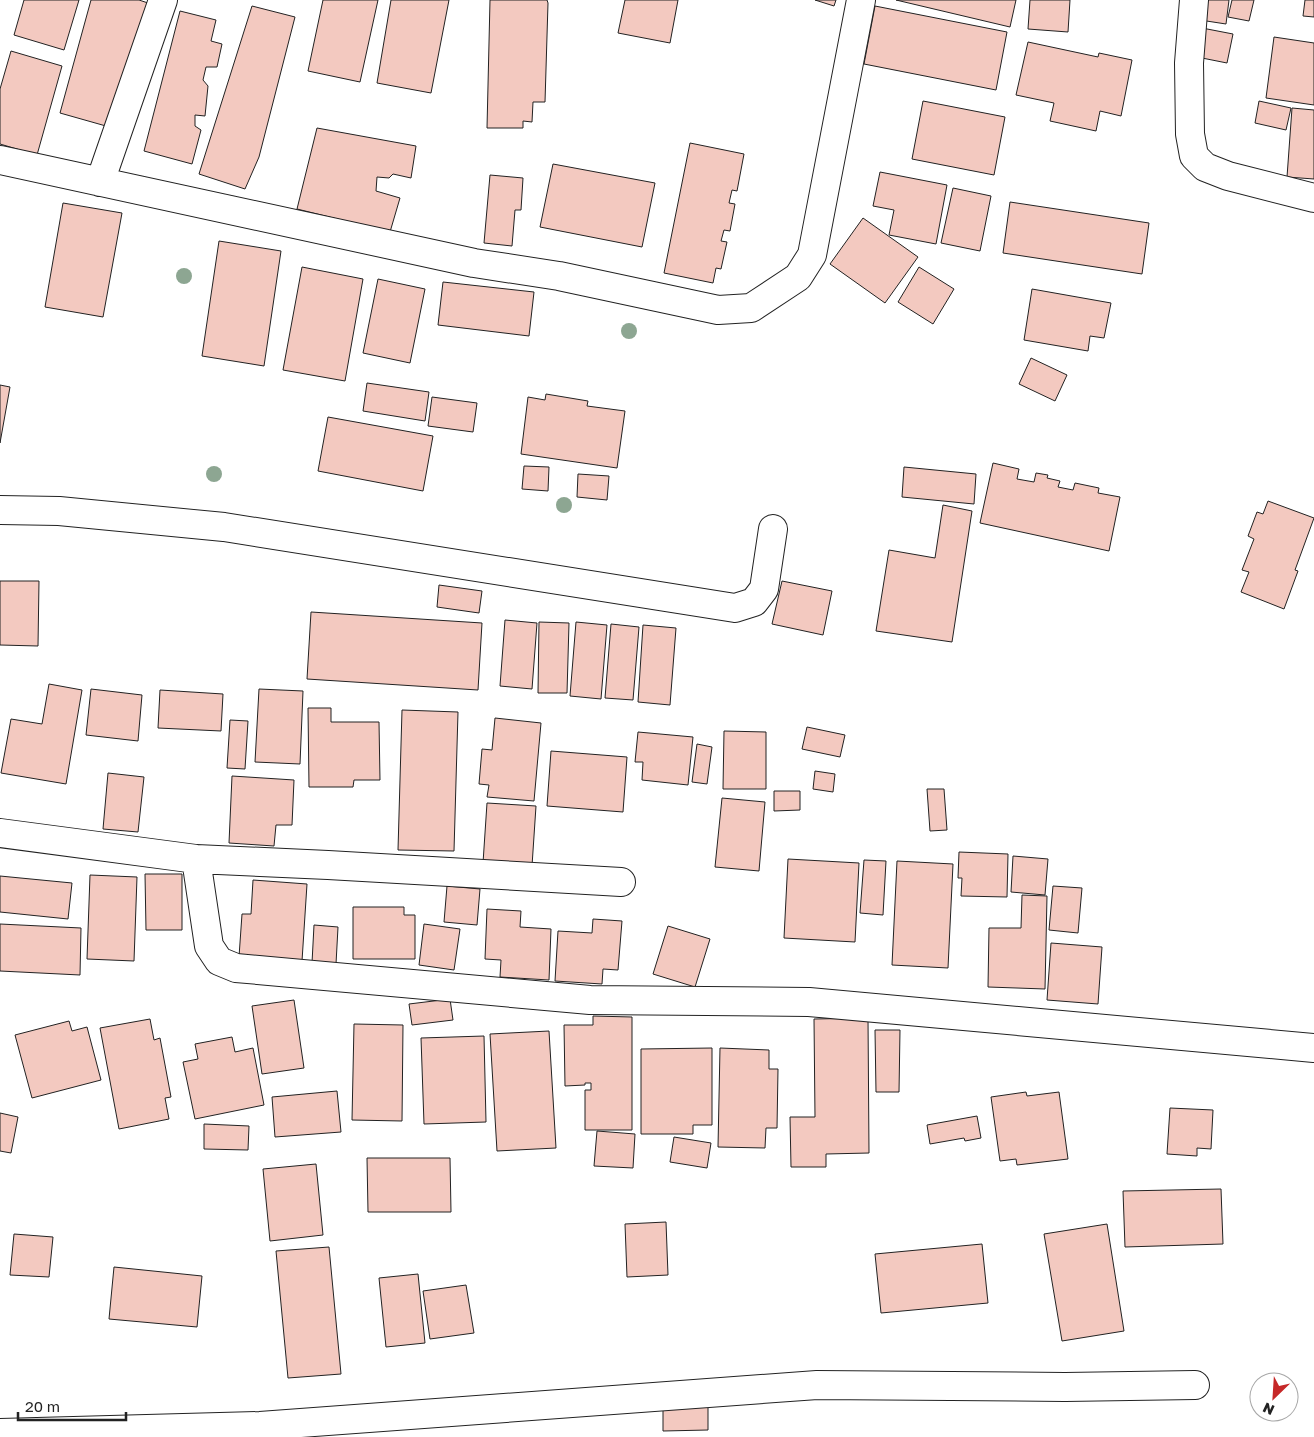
<svg xmlns="http://www.w3.org/2000/svg" width="1314" height="1437" font-family="'Golos Text',sans-serif">
  <rect width="100%" height="100%" fill="#fff"/>
  <path fill="#f3c9c0" stroke="#222" d="M 24,0 L 79,0 L 64,50 L 14,35 Z
    M 91,0 L 139,0 L 148,3 L 113,128 L 60,113 Z
    M 323,0 L 378,0 L 360,82 L 308,71 Z
    M 391,0 L 449,0 L 431,93 L 377,83 Z
    M 490,0 L 547,0 L 548,3 L 545,102 L 533,102 L 532,122 L 523,121 L 523,128 L 487,128 Z
    M 625,0 L 678,0 L 670,43 L 618,33 Z
    M 815,0 L 836,0 L 834,6 Z
    M 896,0 L 1016,0 L 1010,27 Z
    M 1030,0 L 1070,0 L 1068,32 L 1028,29 Z
    M 1201,0 L 1229,0 L 1226,24 L 1200,20 Z
    M 1232,0 L 1254,0 L 1249,21 L 1228,17 Z
    M 1305,0 L 1314,0 L 1314,17 L 1303,16 Z
    M 252,6 L 295,17 L 259,157 L 245,189 L 199,174 Z
    M 875,6 L 1007,32 L 996,90 L 864,64 Z
    M 180,11 L 216,20 L 211,41 L 222,44 L 217,67 L 206,67 L 203,80 L 208,86 L 205,116 L 195,115 L 195,126 L 201,130 L 192,164 L 144,151 Z
    M 1202,28 L 1233,34 L 1227,63 L 1197,57 Z
    M 1274,37 L 1314,43 L 1314,105 L 1266,98 Z
    M 1028,42 L 1098,57 L 1099,53 L 1132,60 L 1121,116 L 1100,111 L 1096,131 L 1050,121 L 1054,103 L 1016,95 Z
    M 11,51 L 62,66 L 37,155 L 0,144 L 0,89 Z
    M 923,101 L 1005,117 L 994,175 L 912,159 Z
    M 1259,101 L 1291,108 L 1286,130 L 1255,123 Z
    M 1292,108 L 1314,110 L 1314,179 L 1287,177 Z
    M 317,128 L 416,146 L 411,178 L 393,174 L 389,178 L 377,177 L 376,191 L 400,198 L 390,232 L 297,209 Z
    M 690,143 L 744,154 L 737,191 L 732,190 L 729,203 L 735,204 L 730,231 L 724,230 L 721,241 L 727,242 L 721,269 L 716,268 L 713,283 L 664,273 Z
    M 553,164 L 655,183 L 642,247 L 540,227 Z
    M 880,172 L 947,185 L 936,244 L 889,235 L 894,210 L 873,206 Z
    M 490,175 L 523,178 L 521,210 L 515,210 L 512,246 L 484,243 Z
    M 953,188 L 991,196 L 980,251 L 941,243 Z
    M 1010,202 L 1149,223 L 1142,274 L 1003,253 Z
    M 63,203 L 122,213 L 103,317 L 45,307 Z
    M 863,218 L 918,257 L 885,303 L 830,264 Z
    M 219,241 L 281,251 L 264,366 L 202,356 Z
    M 302,267 L 363,279 L 345,381 L 283,370 Z
    M 919,267 L 954,289 L 933,324 L 898,302 Z
    M 378,279 L 425,289 L 410,363 L 363,353 Z
    M 443,282 L 534,292 L 529,336 L 438,325 Z
    M 1032,289 L 1111,303 L 1104,338 L 1090,336 L 1088,351 L 1024,340 Z
    M 1031,358 L 1067,375 L 1055,401 L 1019,384 Z
    M 367,383 L 429,392 L 425,421 L 363,411 Z
    M 0,385 L 10,387 L 0,443 Z
    M 546,394 L 588,401 L 587,406 L 625,411 L 617,468 L 521,454 L 528,397 L 545,400 Z
    M 432,397 L 477,403 L 473,432 L 428,426 Z
    M 328,417 L 433,436 L 423,491 L 318,471 Z
    M 993,463 L 1019,469 L 1017,479 L 1034,482 L 1036,473 L 1048,475 L 1047,478 L 1060,481 L 1058,487 L 1073,490 L 1075,483 L 1099,488 L 1098,493 L 1120,497 L 1109,551 L 980,523 Z
    M 524,466 L 549,467 L 548,491 L 522,489 Z
    M 904,467 L 976,474 L 974,504 L 902,497 Z
    M 578,474 L 609,476 L 607,500 L 577,497 Z
    M 1268,501 L 1314,518 L 1295,570 L 1298,571 L 1284,609 L 1241,592 L 1249,572 L 1242,570 L 1254,539 L 1248,536 L 1257,512 L 1263,514 Z
    M 943,505 L 972,511 L 952,642 L 876,631 L 889,550 L 935,558 Z
    M 0,581 L 39,581 L 38,646 L 0,645 Z
    M 782,581 L 832,591 L 823,635 L 772,624 Z
    M 439,585 L 482,591 L 479,613 L 437,607 Z
    M 311,612 L 482,623 L 478,690 L 307,679 Z
    M 505,620 L 537,623 L 532,689 L 500,686 Z
    M 539,622 L 569,623 L 567,693 L 538,693 Z
    M 576,622 L 607,625 L 601,699 L 570,696 Z
    M 611,624 L 639,627 L 633,700 L 605,698 Z
    M 643,625 L 676,628 L 670,705 L 638,702 Z
    M 49,684 L 82,690 L 66,784 L 1,773 L 11,719 L 42,724 Z
    M 91,689 L 142,695 L 138,741 L 86,735 Z
    M 259,689 L 303,691 L 300,764 L 255,762 Z
    M 160,690 L 223,694 L 221,731 L 158,728 Z
    M 308,708 L 331,708 L 331,722 L 379,722 L 380,780 L 354,780 L 353,787 L 309,787 Z
    M 402,710 L 458,712 L 454,851 L 398,850 Z
    M 495,718 L 541,723 L 534,801 L 487,797 L 489,785 L 479,784 L 482,749 L 492,750 Z
    M 230,720 L 248,721 L 245,769 L 227,768 Z
    M 807,727 L 845,735 L 840,757 L 802,749 Z
    M 724,731 L 766,732 L 766,789 L 723,789 Z
    M 638,732 L 693,737 L 688,785 L 642,780 L 643,762 L 635,762 Z
    M 697,744 L 712,747 L 707,784 L 692,782 Z
    M 551,751 L 627,757 L 623,812 L 547,806 Z
    M 815,771 L 835,774 L 833,792 L 813,789 Z
    M 108,773 L 144,777 L 138,832 L 103,829 Z
    M 232,776 L 294,780 L 292,825 L 276,825 L 274,846 L 229,843 Z
    M 927,789 L 944,789 L 947,830 L 930,831 Z
    M 774,791 L 800,791 L 800,810 L 774,811 Z
    M 722,798 L 765,802 L 759,871 L 715,867 Z
    M 487,803 L 536,806 L 532,866 L 483,863 Z
    M 959,852 L 1008,854 L 1007,897 L 961,896 L 962,878 L 958,878 Z
    M 1013,856 L 1048,859 L 1045,895 L 1011,892 Z
    M 788,859 L 859,863 L 855,942 L 784,938 Z
    M 864,860 L 886,861 L 883,915 L 860,913 Z
    M 897,861 L 953,864 L 948,968 L 892,965 Z
    M 145,874 L 182,874 L 182,930 L 146,930 Z
    M 90,875 L 137,877 L 134,961 L 87,959 Z
    M 0,876 L 72,883 L 68,919 L 0,912 Z
    M 253,880 L 307,884 L 302,961 L 239,957 L 242,914 L 251,914 Z
    M 447,886 L 480,889 L 477,925 L 444,922 Z
    M 1053,886 L 1082,888 L 1078,933 L 1049,930 Z
    M 1022,895 L 1047,896 L 1045,989 L 988,987 L 989,928 L 1021,928 Z
    M 353,907 L 404,907 L 404,915 L 415,915 L 415,959 L 353,959 Z
    M 487,909 L 521,911 L 520,927 L 551,929 L 549,980 L 500,977 L 501,960 L 485,959 Z
    M 593,919 L 622,921 L 618,970 L 603,969 L 602,984 L 555,981 L 558,931 L 592,933 Z
    M 0,924 L 81,928 L 80,975 L 0,971 Z
    M 424,924 L 460,929 L 454,970 L 419,965 Z
    M 314,925 L 338,927 L 336,964 L 312,963 Z
    M 668,926 L 710,939 L 695,987 L 653,974 Z
    M 1051,943 L 1102,947 L 1098,1004 L 1047,1000 Z
    M 450,999 L 453,1020 L 412,1025 L 409,1004 Z
    M 294,1000 L 304,1068 L 262,1074 L 252,1006 Z
    M 593,1016 L 632,1017 L 632,1130 L 585,1130 L 585,1090 L 591,1090 L 591,1083 L 585,1083 L 585,1085 L 565,1086 L 564,1025 L 593,1025 Z
    M 868,1018 L 869,1153 L 826,1154 L 826,1167 L 791,1167 L 790,1117 L 815,1117 L 814,1019 Z
    M 150,1019 L 154,1040 L 160,1038 L 171,1097 L 165,1098 L 169,1119 L 119,1129 L 100,1028 Z
    M 69,1021 L 72,1031 L 87,1027 L 101,1080 L 32,1098 L 15,1035 Z
    M 354,1024 L 403,1025 L 402,1121 L 352,1120 Z
    M 875,1030 L 900,1030 L 899,1092 L 876,1092 Z
    M 549,1031 L 556,1148 L 497,1151 L 490,1034 Z
    M 484,1036 L 486,1122 L 424,1124 L 421,1038 Z
    M 232,1037 L 235,1052 L 253,1048 L 264,1105 L 195,1119 L 183,1062 L 198,1059 L 195,1044 Z
    M 712,1048 L 712,1125 L 693,1125 L 693,1134 L 641,1134 L 641,1049 Z
    M 720,1048 L 769,1050 L 769,1069 L 778,1069 L 777,1128 L 766,1128 L 765,1148 L 718,1147 Z
    M 337,1091 L 341,1132 L 275,1137 L 272,1097 Z
    M 1026,1092 L 1027,1096 L 1059,1092 L 1068,1159 L 1017,1165 L 1016,1159 L 1000,1161 L 991,1097 Z
    M 1170,1108 L 1213,1110 L 1211,1149 L 1197,1148 L 1197,1156 L 1167,1154 Z
    M 0,1113 L 18,1117 L 11,1153 L 0,1151 Z
    M 977,1116 L 981,1138 L 965,1141 L 964,1138 L 930,1144 L 927,1125 Z
    M 204,1124 L 249,1126 L 248,1150 L 204,1149 Z
    M 597,1131 L 635,1134 L 633,1168 L 594,1166 Z
    M 674,1137 L 711,1143 L 707,1168 L 670,1162 Z
    M 367,1158 L 450,1158 L 451,1212 L 368,1212 Z
    M 316,1164 L 323,1235 L 270,1241 L 263,1169 Z
    M 1221,1189 L 1223,1244 L 1125,1247 L 1123,1191 Z
    M 666,1222 L 668,1275 L 627,1277 L 625,1224 Z
    M 1107,1224 L 1124,1331 L 1062,1341 L 1044,1234 Z
    M 14,1234 L 53,1237 L 49,1277 L 10,1275 Z
    M 982,1244 L 988,1303 L 881,1313 L 875,1254 Z
    M 329,1247 L 341,1374 L 288,1378 L 276,1251 Z
    M 114,1267 L 202,1276 L 197,1327 L 109,1319 Z
    M 418,1274 L 425,1343 L 386,1347 L 379,1278 Z
    M 466,1285 L 474,1333 L 430,1339 L 423,1291 Z
    M 663,1401 L 708,1401 L 708,1430 L 663,1431 Z"/>
  <g fill="none" stroke-linecap="round" stroke-linejoin="round">
    <defs>
      <path id="minor" d="M 1194,0 L 1189,63 L 1190,134 L 1194,156 L 1205,167 L 1228,176 L 1314,198
        M 0,160 L 474,263 L 559,276 L 718,310 L 751,308 L 798,277 L 812,255 L 861,0
        M 100,182 L 163,0
        M 0,510 L 59,511 L 224,527 L 735,608 L 754,602 L 764,589 L 773,529
        M 0,833 L 196,859 L 328,865 L 621,882
        M 196,859 L 209,946 L 219,961 L 236,968 L 590,1000 L 809,1002 L 1314,1048
        M 0,1433 L 260,1426 L 817,1385 L 1065,1387 L 1195,1385"/>
    </defs>
    <use href="#minor" stroke="#222" stroke-width="30"/>
    <use href="#minor" stroke="#fff" stroke-width="28"/>
  </g>
  <g fill="#8da692">
    <circle cx="184" cy="276" r="8"/>
    <circle cx="629" cy="331" r="8"/>
    <circle cx="214" cy="474" r="8"/>
    <circle cx="564" cy="505" r="8"/>
  </g>
  <g transform="translate(1274 1397) rotate(205)"><circle r="24" fill="#ffffff" stroke="#a7a7a7"/>
  <path d="M0-4L9 19L0 12L-9 19Z" fill="#c62828"/>
  <text y="-8" font-size="14" font-weight="bold" text-anchor="middle" fill="#222222">N</text>
  </g>
  <path d="M18 1412v8h108v-8" fill="none" stroke="#222222" stroke-width="2.5"/>
  <text x="25" y="1412" font-size="15" fill="#222222" stroke="#ffffff" stroke-width="4" paint-order="stroke">20 m</text>
</svg>
